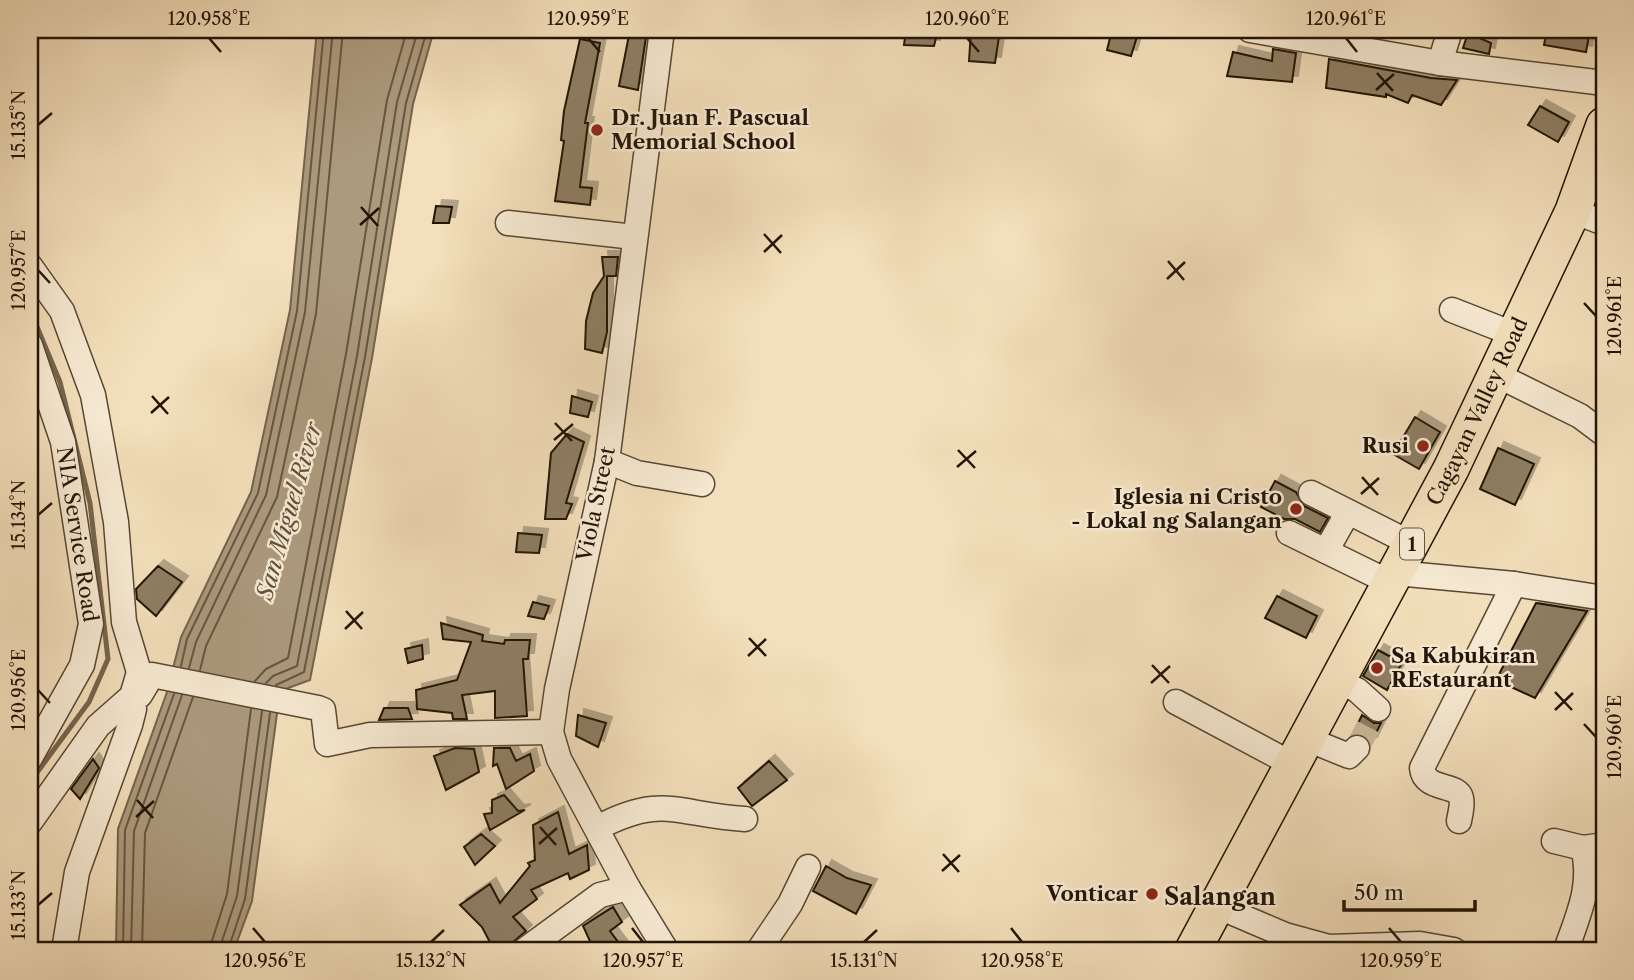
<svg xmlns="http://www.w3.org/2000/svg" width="1634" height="980" font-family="'Libre Caslon Text',serif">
  <defs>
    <filter id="shadow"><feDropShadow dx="6" dy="-6" stdDeviation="0" flood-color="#0004"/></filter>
  </defs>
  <rect width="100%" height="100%" fill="#f3dfbb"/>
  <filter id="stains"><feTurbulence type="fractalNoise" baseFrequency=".00286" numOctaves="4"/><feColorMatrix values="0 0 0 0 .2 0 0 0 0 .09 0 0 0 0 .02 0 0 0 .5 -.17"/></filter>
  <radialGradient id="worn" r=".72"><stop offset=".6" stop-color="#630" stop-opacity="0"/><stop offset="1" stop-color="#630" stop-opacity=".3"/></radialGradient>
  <path fill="#ac9a7d" stroke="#74644d" stroke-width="2" d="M 317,30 L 434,30 L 413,104 L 372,358 L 310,680 L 280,691 L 252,901 L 234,950 L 116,950 L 118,829 L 167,692 L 181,637 L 251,492 L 290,310 Z"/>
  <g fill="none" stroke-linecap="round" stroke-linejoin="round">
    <path stroke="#665742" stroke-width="2" d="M 181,666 L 187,639 L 258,493 L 297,311 L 324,30
      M 189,668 L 196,642 L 266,495 L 305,312 L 333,30
      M 200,670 L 206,646 L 277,497 L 316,314 L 343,30
      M 255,681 L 266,669 L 288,658 L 346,354 L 387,100 L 407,30
      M 266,683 L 273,676 L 297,666 L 357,356 L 397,102 L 418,30
      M 276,685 L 304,672 L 365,357 L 406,103 L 427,30
      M 123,950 L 125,830 L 174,694
      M 131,950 L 134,831 L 182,695
      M 142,950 L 145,833 L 193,697
      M 209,950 L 227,894 L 251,709
      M 219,950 L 237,896 L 262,711
      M 228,950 L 245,899 L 270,713"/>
    <path stroke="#74644d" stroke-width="5" d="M 30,310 L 60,382 L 90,503 L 108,659 L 89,702 L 30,782"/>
  </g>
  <path fill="#8e7e64" stroke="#211406" stroke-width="2" filter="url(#shadow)" d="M 630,30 L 647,30 L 638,90 L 619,86 Z
    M 906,30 L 938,30 L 934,46 L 904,45 Z
    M 971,30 L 1000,30 L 995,63 L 969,61 Z
    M 1112,30 L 1139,30 L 1131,56 L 1107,50 Z
    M 1547,30 L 1590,30 L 1586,52 L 1544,45 Z
    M 1468,33 L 1491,43 L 1489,54 L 1463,48 Z
    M 580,39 L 600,43 L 585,123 L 588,123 L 580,187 L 592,188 L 590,205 L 555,201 L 564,141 L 561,140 L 564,111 Z
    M 1273,49 L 1296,53 L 1292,82 L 1227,76 L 1233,52 L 1272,61 Z
    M 1329,59 L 1431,78 L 1457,80 L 1441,105 L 1412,95 L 1408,103 L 1386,94 L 1386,97 L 1326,88 Z
    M 1540,106 L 1569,122 L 1558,142 L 1528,125 Z
    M 436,206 L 452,207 L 449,223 L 433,223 Z
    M 602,257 L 618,257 L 616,276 L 607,276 L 607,332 L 602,353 L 585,349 L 586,321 L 593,293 L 604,276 Z
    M 572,396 L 592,402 L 588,417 L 570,413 Z
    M 1415,417 L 1440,432 L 1419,469 L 1393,454 Z
    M 567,434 L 584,442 L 566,503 L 572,504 L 566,519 L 545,519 L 551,453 Z
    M 1498,448 L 1534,464 L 1515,505 L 1480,489 Z
    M 1275,481 L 1296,492 L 1304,506 L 1328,518 L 1320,532 L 1295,519 L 1284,519 L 1261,507 Z
    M 518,533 L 542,535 L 539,553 L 516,552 Z
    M 158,566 L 182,582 L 156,616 L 137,599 L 136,589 Z
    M 1277,596 L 1317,616 L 1306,638 L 1265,618 Z
    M 533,602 L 549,606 L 544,619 L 528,616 Z
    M 1536,603 L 1587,611 L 1535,698 L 1496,680 Z
    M 441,623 L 483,635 L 482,641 L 504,644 L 505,640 L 530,640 L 528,659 L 523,659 L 527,716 L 495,718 L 495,691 L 462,695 L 467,719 L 453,719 L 452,713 L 417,709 L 416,690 L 457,680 L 471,642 L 443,639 Z
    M 422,645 L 423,659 L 408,663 L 405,649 Z
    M 1378,650 L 1402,663 L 1387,690 L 1363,676 Z
    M 384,708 L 408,708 L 412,719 L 379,720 Z
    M 578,715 L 606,723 L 598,747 L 576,736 Z
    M 1362,715 L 1374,723 L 1381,723 L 1371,743 L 1361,734 L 1353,734 Z
    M 455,748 L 474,749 L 479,772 L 446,790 L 434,756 Z
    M 494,748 L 510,748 L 516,761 L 530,754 L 534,771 L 506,789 L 497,764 L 493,766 Z
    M 93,759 L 99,768 L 80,799 L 71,789 Z
    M 769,761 L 787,780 L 752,806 L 738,788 Z
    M 504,795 L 518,811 L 525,810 L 490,830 L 484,814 L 492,813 L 492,800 Z
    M 558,812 L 569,854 L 587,845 L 589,870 L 570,879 L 568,873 L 531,890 L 537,899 L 513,917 L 526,931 L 512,943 L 510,950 L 494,950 L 482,927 L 460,905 L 490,884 L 500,903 L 530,866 L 528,863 L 535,860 L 533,825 Z
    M 481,834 L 495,846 L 475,865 L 464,847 Z
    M 826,866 L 847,878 L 871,885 L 856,914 L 813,891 Z
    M 613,907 L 622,922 L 610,931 L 624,950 L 594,950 L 583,926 Z"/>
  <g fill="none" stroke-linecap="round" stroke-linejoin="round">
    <path stroke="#c9b697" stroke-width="24" stroke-dasharray="24 12" stroke-linecap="butt" d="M 1357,748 L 1378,709"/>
    <defs>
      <g id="minor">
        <path d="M 662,30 L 607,461 L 557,689 L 551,732 L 559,759 L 628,888 L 666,950"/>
        <path d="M 1250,30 L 1440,63 L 1604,83"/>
        <path d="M 1440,63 L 1450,30"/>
        <path d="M 1573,211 L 1604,223"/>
        <path d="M 508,223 L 634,237"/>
        <path d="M 30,266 L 62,311 L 93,395 L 116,522 L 124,622 L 139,672 L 132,696 L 98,726 L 30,822"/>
        <path d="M 1452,310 L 1516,335"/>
        <path id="s1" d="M 30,345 L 63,442 L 91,624 L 82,665 L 30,758"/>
        <path d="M 1497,375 L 1580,416 L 1604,434"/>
        <path d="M 607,461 L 637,473 L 702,484"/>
        <path d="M 1311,493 L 1412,544"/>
        <path d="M 1289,533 L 1391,583"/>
        <path d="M 1326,551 L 1348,512"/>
        <path d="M 1396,573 L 1514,584 L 1604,598"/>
        <path d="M 1338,681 L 1357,690 L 1378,709"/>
        <path d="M 1176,702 L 1292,764"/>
        <path d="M 1307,739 L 1349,756 L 1357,748"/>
        <path d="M 1459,821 C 1460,815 1463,804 1461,798 C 1458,783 1424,791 1422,768 L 1514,584"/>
        <path d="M 597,828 C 663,793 677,815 745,819"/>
        <path d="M 1554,841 L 1583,848"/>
        <path d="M 1217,906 L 1285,935 L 1329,947 L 1420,944 L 1454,950"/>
        <path d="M 64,950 L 77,872 L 130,725 L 134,709 L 132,696 L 140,695 L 152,675 L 318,708 L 323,710 L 327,744 L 370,735 L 551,732"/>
        <path d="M 525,950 L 600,895 L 628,888"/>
        <path d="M 759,950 L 790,904 L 808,867"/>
        <path d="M 1566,950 C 1578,915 1593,885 1583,848 L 1604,845"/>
      </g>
      <g id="highway">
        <path id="s2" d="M 1193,950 L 1451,469 L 1573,211 L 1604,125"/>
      </g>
    </defs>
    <use href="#minor" stroke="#564733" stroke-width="27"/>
    <use href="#highway" stroke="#211406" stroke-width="38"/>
    <use href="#minor" stroke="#f7ead3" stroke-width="24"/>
    <use href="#highway" stroke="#f3dfbb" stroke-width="35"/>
  </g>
  <path fill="none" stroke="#211406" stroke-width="2.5" d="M 209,38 L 221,52M 588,38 L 600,52M 967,38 L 979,52M 1346,38 L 1357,52M 1377,73 L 1393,91M 1376,90 L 1394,74M 38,125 L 52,113M 361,207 L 378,226M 360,225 L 379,208M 764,234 L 781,253M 764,252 L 782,235M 1168,261 L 1184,280M 38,270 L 50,283M 1167,279 L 1185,262M 1584,303 L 1596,316M 152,396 L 168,414M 151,413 L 169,397M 555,423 L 572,441M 554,440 L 573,424M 958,450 L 975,468M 957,467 L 976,451M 1362,477 L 1378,495M 1361,494 L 1379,478M 38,515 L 52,503M 346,611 L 362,629M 345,629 L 363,612M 749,638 L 766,656M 748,656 L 766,639M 1152,665 L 1169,683M 1151,683 L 1170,666M 38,690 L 50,703M 1555,692 L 1572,710M 1555,710 L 1573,693M 1584,724 L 1596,737M 137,800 L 153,818M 136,817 L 154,801M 540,827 L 556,845M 539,844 L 557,828M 943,854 L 959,872M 942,871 L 960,855M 38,905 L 52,893M 253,928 L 265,942M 632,928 L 643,942M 1011,928 L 1022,942M 1389,928 L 1401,942M 431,942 L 444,930M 864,942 L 877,930"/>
  <g fill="#8f2418" stroke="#f7ead3" stroke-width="2.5">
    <circle cx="597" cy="130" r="7"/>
    <circle cx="1423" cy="446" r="7"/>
    <circle cx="1296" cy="509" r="7"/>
    <circle cx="1377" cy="668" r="7"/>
    <circle cx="1152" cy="894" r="7"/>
  </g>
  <g text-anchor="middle" stroke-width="5" stroke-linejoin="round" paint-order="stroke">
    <rect fill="#f7ead3" stroke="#615444" stroke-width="2" x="1400" y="528.5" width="24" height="31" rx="5"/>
    <g font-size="19" font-weight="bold" fill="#211406">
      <text x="1412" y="551">1</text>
    </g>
    <g font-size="21" font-weight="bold" fill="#211406" stroke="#f7ead3" text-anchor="end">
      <text x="611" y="125" text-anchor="start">Dr. Juan F. Pascual<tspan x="611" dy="24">Memorial School</tspan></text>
      <text x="1409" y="453">Rusi</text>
      <text x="1282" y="504">Iglesia ni Cristo<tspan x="1282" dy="24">- Lokal ng Salangan</tspan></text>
      <text x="1391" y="663" text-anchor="start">Sa Kabukiran<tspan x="1391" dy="24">REstaurant</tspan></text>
      <text x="1138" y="901">Vonticar</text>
    </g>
    <g font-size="21" fill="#211406" stroke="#f7ead3">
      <text dy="7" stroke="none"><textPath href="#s2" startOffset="609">Cagayan Valley Road</textPath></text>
      <text transform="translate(596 504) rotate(-78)" y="7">Viola Street</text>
      <text dy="7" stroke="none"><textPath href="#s1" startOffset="196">NIA Service Road</textPath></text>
    </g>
    <g font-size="23" font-style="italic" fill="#60503c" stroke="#f7ead3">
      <text transform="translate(289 511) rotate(-74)" y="8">San Miguel River</text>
    </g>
    <g font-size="24" font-weight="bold" fill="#211406" stroke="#f7ead3">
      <text x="1220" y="905">Salangan</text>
    </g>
  </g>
  <rect width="1634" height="980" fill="none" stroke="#f3dfbb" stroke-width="77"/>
  <path d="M1344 900v10h131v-10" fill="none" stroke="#211406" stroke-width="3.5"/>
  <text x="1354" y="900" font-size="21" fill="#211406" stroke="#f7ead3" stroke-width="5" paint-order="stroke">50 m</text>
  <rect x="38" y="38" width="1558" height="904" fill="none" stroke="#211406" stroke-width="2.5"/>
  <g font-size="18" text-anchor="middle" fill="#211406">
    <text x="209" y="25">120.958°E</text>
    <text x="588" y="25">120.959°E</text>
    <text x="967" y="25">120.960°E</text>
    <text x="1346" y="25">120.961°E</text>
    <text transform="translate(19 125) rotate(-90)" y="6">15.135°N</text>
    <text transform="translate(19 270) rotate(-90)" y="6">120.957°E</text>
    <text transform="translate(1615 316) rotate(-90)" y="6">120.961°E</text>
    <text transform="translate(19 515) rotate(-90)" y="6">15.134°N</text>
    <text transform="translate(19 690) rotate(-90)" y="6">120.956°E</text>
    <text transform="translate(1615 737) rotate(-90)" y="6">120.960°E</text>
    <text transform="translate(19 905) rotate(-90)" y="6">15.133°N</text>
    <text x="265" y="967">120.956°E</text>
    <text x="431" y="967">15.132°N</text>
    <text x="643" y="967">120.957°E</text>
    <text x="864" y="967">15.131°N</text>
    <text x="1022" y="967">120.958°E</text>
    <text x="1401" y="967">120.959°E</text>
  </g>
  <rect width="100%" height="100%" filter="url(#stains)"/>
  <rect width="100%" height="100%" fill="url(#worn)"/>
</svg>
